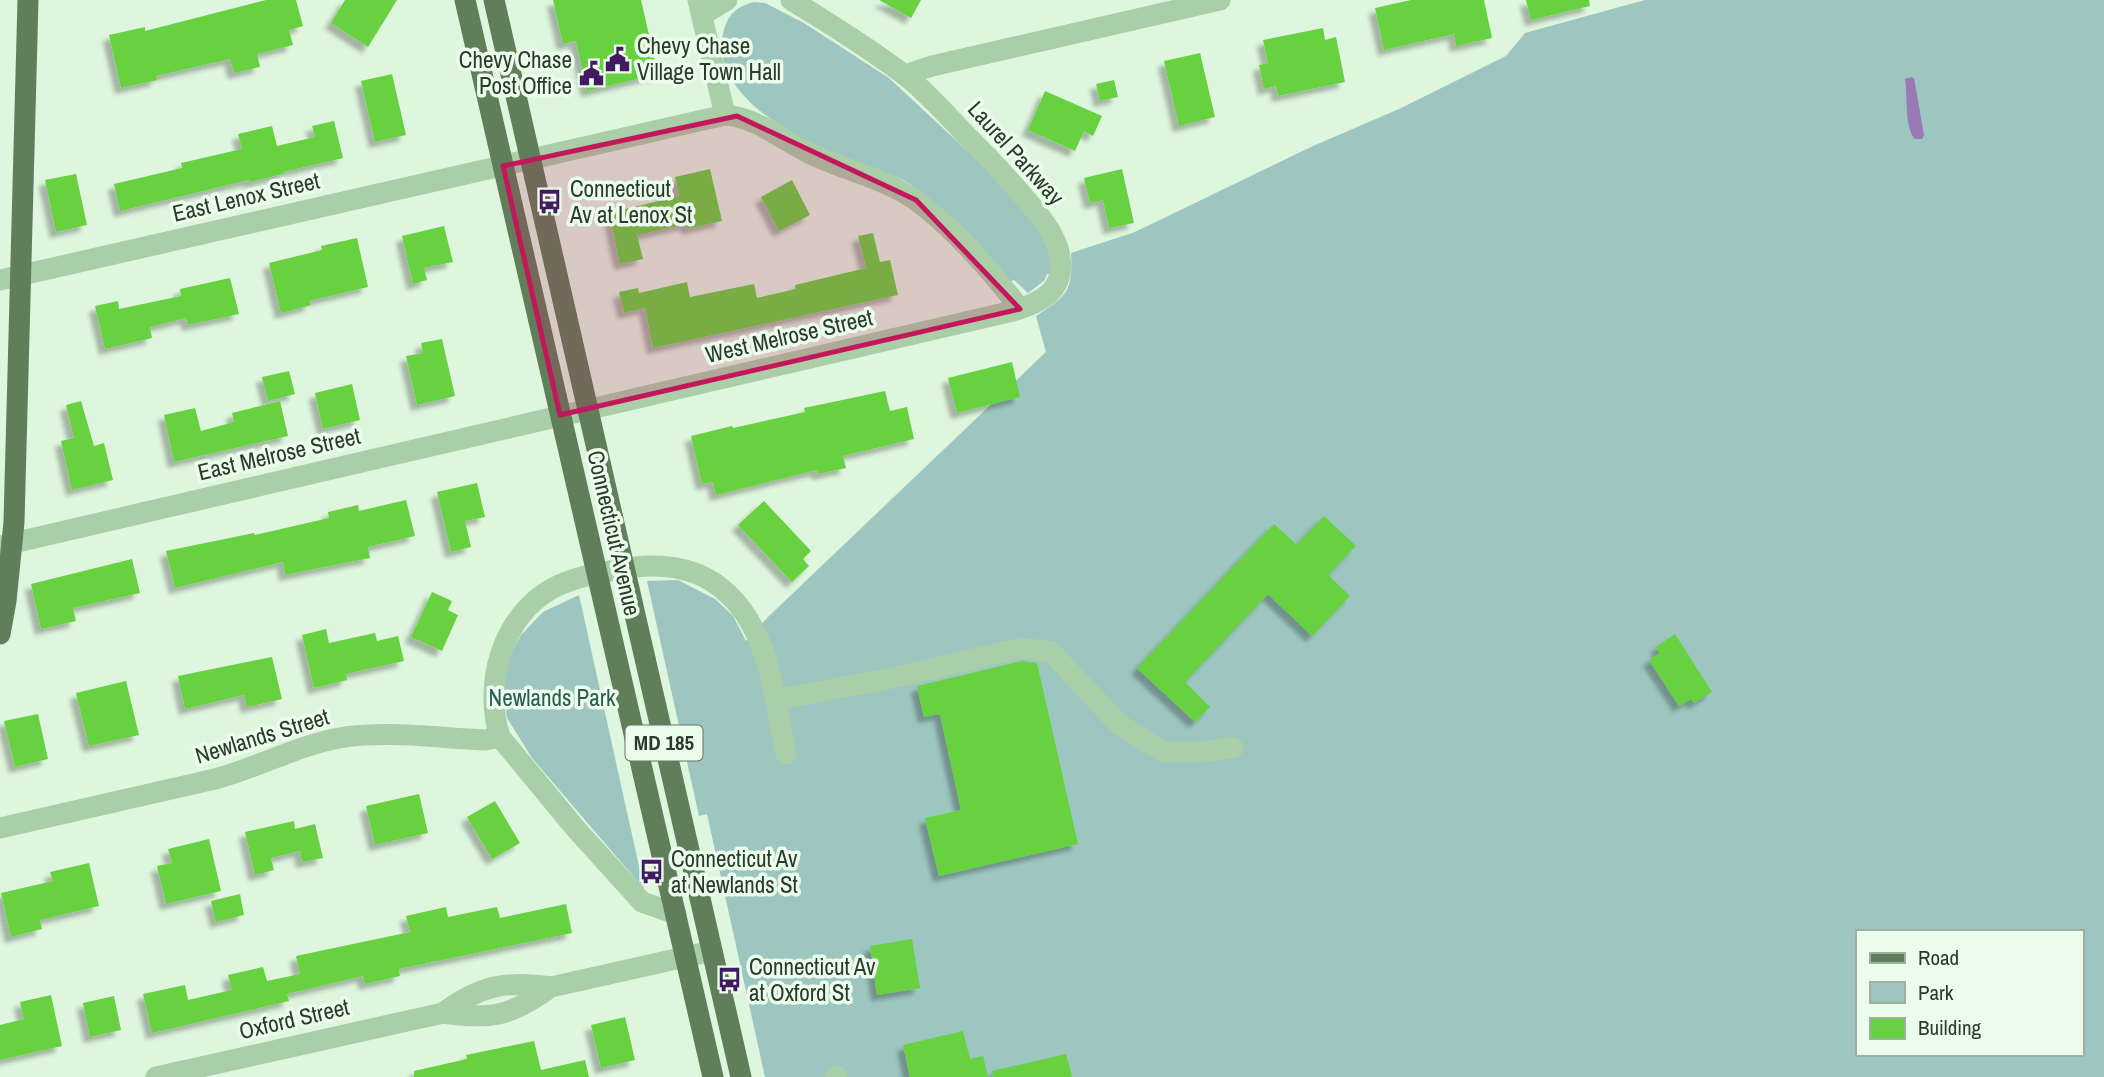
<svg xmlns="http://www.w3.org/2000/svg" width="2104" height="1077" font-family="'Archivo Narrow',sans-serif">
  <defs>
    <filter id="shadow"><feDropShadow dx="-6" dy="6" stdDeviation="2" flood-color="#0004"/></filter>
  </defs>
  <rect width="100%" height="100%" fill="#def5de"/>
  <path fill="#9cc6bf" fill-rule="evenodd" d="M 1645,0 L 2104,0 L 2104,1077 L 765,1077 L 707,814 L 699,816 L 647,581 L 678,580 L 715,599 L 733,616 L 746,641 L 768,617 L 1046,352 L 1036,316 C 1067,296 1073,292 1071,253 L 1135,232 L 1313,146 L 1399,109 L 1506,56 L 1525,33 ZM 1857,932 L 2081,932 L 2081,1054 L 1857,1054 Z
    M 754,2 L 765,3 L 804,23 L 889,78 L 990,172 L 1041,228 L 1055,273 L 1047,274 L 1044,281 L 1028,293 L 1014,280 L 1008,282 C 988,261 968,241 948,220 C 938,210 929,199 918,190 C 897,172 869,169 844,159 C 798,139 710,95 723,34 C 727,16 735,7 754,2 Z
    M 579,595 L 644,889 L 532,758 L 507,718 L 503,687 L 511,653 L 521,635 L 543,612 Z"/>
  <path fill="#997ab5" d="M 1911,77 L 1914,78 L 1924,135 L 1922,139 L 1915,139 C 1904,127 1908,97 1905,79 Z"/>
  <path fill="#67d140" filter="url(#shadow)" d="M 266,0 L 296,0 L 303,26 L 289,30 L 293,45 L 257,54 L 260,67 L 234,73 L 230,59 L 156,76 L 157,80 L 121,88 L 109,35 L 145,27 L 145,31 Z
    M 345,0 L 397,0 L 368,47 L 331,23 Z
    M 553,0 L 641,0 L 658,74 L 587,91 L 576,41 L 563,44 Z
    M 879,0 L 921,0 L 911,18 Z
    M 1411,0 L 1484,0 L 1492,38 L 1456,46 L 1454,34 L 1384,50 L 1375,8 Z
    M 1526,0 L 1589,0 L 1590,6 L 1531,20 Z
    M 1323,28 L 1325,40 L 1336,37 L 1345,82 L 1278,96 L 1276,86 L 1264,89 L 1259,65 L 1268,63 L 1263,40 Z
    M 1200,53 L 1215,117 L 1179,126 L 1164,61 Z
    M 392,74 L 406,135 L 375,142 L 361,81 Z
    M 1114,80 L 1118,97 L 1100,101 L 1096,84 Z
    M 1045,91 L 1102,116 L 1093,136 L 1084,131 L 1075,151 L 1028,130 Z
    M 334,121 L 343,158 L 283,172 L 283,174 L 250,182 L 249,180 L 120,211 L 114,184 L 182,168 L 181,163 L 242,149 L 238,134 L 272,126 L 277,146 L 315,137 L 312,126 Z
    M 710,169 L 722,221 L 687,229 L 686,224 L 637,235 L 643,259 L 620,264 L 609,213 L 679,196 L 675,177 Z
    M 1122,169 L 1134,223 L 1109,228 L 1103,200 L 1090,203 L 1084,178 Z
    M 76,174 L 87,225 L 56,232 L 45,180 Z
    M 792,180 L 810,215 L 779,231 L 761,197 Z
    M 444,226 L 453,262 L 424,268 L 427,280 L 413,284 L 402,236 Z
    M 873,233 L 880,262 L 890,260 L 898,295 L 653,348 L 645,308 L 624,313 L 619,292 L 638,288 L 639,293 L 687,282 L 690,297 L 754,284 L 757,298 L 796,289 L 795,285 L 866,268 L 858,236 Z
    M 357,238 L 368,287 L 309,301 L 311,305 L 281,313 L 269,263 L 322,250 L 321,246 Z
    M 230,278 L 239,314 L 188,325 L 186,318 L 150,327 L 152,338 L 105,349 L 95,306 L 118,301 L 119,309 L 181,296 L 180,289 Z
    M 442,339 L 455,396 L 417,405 L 406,356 L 423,353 L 421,343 Z
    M 1012,362 L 1020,397 L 957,413 L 948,378 Z
    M 289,371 L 295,394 L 268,401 L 262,377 Z
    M 352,384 L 360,420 L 323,429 L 315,393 Z
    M 885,391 L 890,411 L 907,407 L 914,439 L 843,456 L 846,468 L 818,474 L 817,470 L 716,495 L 713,482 L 702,484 L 691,436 L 732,426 L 733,428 L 805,412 L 804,408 Z
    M 81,401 L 94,446 L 104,443 L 113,480 L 72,490 L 61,441 L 74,438 L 66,405 Z
    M 280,401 L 288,436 L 174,462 L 164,415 L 195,408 L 201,431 L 234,422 L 232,413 Z
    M 477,483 L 485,517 L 465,521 L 471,547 L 451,552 L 437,492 Z
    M 406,500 L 415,536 L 368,547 L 370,558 L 285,575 L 283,562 L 175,588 L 166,551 L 254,533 L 255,535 L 329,518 L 328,512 L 358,505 L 359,511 Z
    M 764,501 L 811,551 L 803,559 L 809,566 L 792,582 L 738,525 Z
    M 1324,516 L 1356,546 L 1328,575 L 1350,596 L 1312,636 L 1268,594 L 1185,682 L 1210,707 L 1195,722 L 1137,668 L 1274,524 L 1297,545 Z
    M 132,559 L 140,593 L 73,608 L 76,621 L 41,629 L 31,584 Z
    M 432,592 L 452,601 L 448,610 L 458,615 L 442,651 L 411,637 Z
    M 326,629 L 329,643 L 375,633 L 377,641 L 398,636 L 404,661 L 346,674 L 347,680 L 314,688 L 302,635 Z
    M 1675,634 L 1712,692 L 1694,703 L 1691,699 L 1679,706 L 1649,660 L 1660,653 L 1656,647 Z
    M 272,657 L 282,699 L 247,707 L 244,695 L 185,709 L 178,676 Z
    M 1022,661 L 1037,663 L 1078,844 L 939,876 L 925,818 L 961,810 L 940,714 L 924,717 L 917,686 Z
    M 126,681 L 139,735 L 89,746 L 76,693 Z
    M 38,714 L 48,759 L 15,767 L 4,721 Z
    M 419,794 L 428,833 L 375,845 L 366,806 Z
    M 495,801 L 520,843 L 492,859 L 467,817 Z
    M 294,821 L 295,829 L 315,824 L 323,858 L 302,862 L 300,851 L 271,858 L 274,870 L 255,875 L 245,832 Z
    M 209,839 L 221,891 L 166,904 L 157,866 L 172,863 L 168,849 Z
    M 89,863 L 99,906 L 40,920 L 42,929 L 11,937 L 1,893 L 53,881 L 50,872 Z
    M 240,894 L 244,915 L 216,922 L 211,901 Z
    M 566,904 L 572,933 L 399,969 L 400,976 L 365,984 L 363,976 L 287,994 L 289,1001 L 152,1033 L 143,994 L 185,985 L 188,1000 L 232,990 L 228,975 L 263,967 L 267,981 L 300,974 L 296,956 L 410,932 L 406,916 L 446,907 L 448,917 L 497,907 L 500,918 Z
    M 912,939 L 920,988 L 877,995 L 870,946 Z
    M 51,995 L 62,1046 L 0,1060 L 0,1025 L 24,1019 L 20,1002 Z
    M 114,996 L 121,1030 L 90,1037 L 83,1003 Z
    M 625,1017 L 635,1060 L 601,1068 L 591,1025 Z
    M 963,1031 L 970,1059 L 983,1056 L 988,1077 L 910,1077 L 903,1045 Z
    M 534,1041 L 541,1070 L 585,1060 L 589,1077 L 414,1077 L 414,1071 L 467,1059 L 466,1055 Z
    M 1066,1054 L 1072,1077 L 993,1077 L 992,1071 Z"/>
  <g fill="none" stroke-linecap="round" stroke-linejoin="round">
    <path stroke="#aacfa8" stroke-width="21" d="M 698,0 L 725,115
      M 702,15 L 727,0
      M 905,75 L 932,66 L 1220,0
      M 0,280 L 725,115 C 755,117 781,139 807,152 C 836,167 868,174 897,189 C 938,210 992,271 1020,309
      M 0,546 L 1013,311 C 1040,303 1065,291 1060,258 C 1059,245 1050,230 1042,219 C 1019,189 991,160 964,133 C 944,112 925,90 902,73 C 867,47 829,23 791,0
      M 775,700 L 892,678 L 1021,648 L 1051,652 L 1119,724 L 1163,752 L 1198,752 L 1233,748
      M 0,828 L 215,779 C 257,768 296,746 339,738 C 386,730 437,738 485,740 L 500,737
      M 676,914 L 642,902 L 576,829 L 500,737 C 483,684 502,616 553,588 C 572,578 594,574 615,570 C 655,562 698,564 729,595 C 770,634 775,701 786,754
      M 443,1013 C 492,1020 511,1016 551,987
      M 156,1077 L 443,1013 C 479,986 506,980 551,987 L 712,951
      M 835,1077 L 837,1076"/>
    <path stroke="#5f7e59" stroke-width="21" d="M 465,0 L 713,1077
      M 494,0 L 741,1077
      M 0,634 L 6,601 L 14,522 L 28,0"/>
  </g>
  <path fill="#c2185b" fill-opacity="0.2" stroke="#c2185b" stroke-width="5" stroke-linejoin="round" d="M 737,116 L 916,200 L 1020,309 L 560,415 L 503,166 Z"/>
  <defs>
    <symbol id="civic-bare" viewBox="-9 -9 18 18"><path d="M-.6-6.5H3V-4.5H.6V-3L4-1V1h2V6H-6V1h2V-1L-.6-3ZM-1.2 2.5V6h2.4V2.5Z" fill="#411a61" stroke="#ebfcec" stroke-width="2.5" paint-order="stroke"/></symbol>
    <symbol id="bus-bare" viewBox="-9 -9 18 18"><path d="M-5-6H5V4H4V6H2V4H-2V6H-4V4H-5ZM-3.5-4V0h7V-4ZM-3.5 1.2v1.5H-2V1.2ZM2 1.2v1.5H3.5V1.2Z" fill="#411a61" stroke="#ebfcec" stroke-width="2.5" paint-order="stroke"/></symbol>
  </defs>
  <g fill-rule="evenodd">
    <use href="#civic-bare" x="600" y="42" width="35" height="35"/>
    <use href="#civic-bare" x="574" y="56" width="35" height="35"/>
    <use href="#bus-bare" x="532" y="184" width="35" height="35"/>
    <use href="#bus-bare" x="634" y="854" width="35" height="35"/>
    <use href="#bus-bare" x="712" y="962" width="35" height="35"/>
  </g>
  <g text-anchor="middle" stroke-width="7" stroke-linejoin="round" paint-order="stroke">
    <rect fill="#ebfcec" stroke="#657564" stroke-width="2" x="625.5" y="725.5" width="77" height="35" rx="5"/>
    <g font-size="21" font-weight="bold" fill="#2c3b29">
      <text x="664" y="750">MD 185</text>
    </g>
    <g font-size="23" fill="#2c3b29" stroke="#ebfcec" text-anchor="start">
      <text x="637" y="54">Chevy Chase<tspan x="637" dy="26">Village Town Hall</tspan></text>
      <text x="572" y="68" text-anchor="end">Chevy Chase<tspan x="572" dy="26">Post Office</tspan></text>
      <text x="570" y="197">Connecticut<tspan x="570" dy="26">Av at Lenox St</tspan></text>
      <text x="671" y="867">Connecticut Av<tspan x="671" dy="26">at Newlands St</tspan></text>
      <text x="749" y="975">Connecticut Av<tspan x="749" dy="26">at Oxford St</tspan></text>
    </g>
    <g font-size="23" fill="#2c3b29" stroke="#ebfcec">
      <text transform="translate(1016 153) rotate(48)" y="8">Laurel Parkway</text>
      <text transform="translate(246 197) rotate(-13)" y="8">East Lenox Street</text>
      <text transform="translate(789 336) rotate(-13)" y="8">West Melrose Street</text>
      <text transform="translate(279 454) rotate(-13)" y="8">East Melrose Street</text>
      <text transform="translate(614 533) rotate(77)" y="8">Connecticut Avenue</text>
      <text transform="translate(262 736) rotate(-17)" y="8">Newlands Street</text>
      <text transform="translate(294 1019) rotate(-13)" y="8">Oxford Street</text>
    </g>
    <g font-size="23" fill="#2a5c55" stroke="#ebfcec">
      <text x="552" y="706">Newlands Park</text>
    </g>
  </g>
  <rect x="1856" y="930" width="228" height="126" fill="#ebfcec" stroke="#9faf9e" stroke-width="2"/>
  <rect x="1870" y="953" width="35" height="10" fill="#5f7e59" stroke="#9faf9e" stroke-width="2"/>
  <text x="1918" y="965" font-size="21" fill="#2c3b29">Road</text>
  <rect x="1870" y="982" width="35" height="21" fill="#9cc6bf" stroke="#9faf9e" stroke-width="2"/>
  <text x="1918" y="1000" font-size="21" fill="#2c3b29">Park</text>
  <rect x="1870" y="1018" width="35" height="21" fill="#67d140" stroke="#9faf9e" stroke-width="2"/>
  <text x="1918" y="1035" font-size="21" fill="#2c3b29">Building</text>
</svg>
